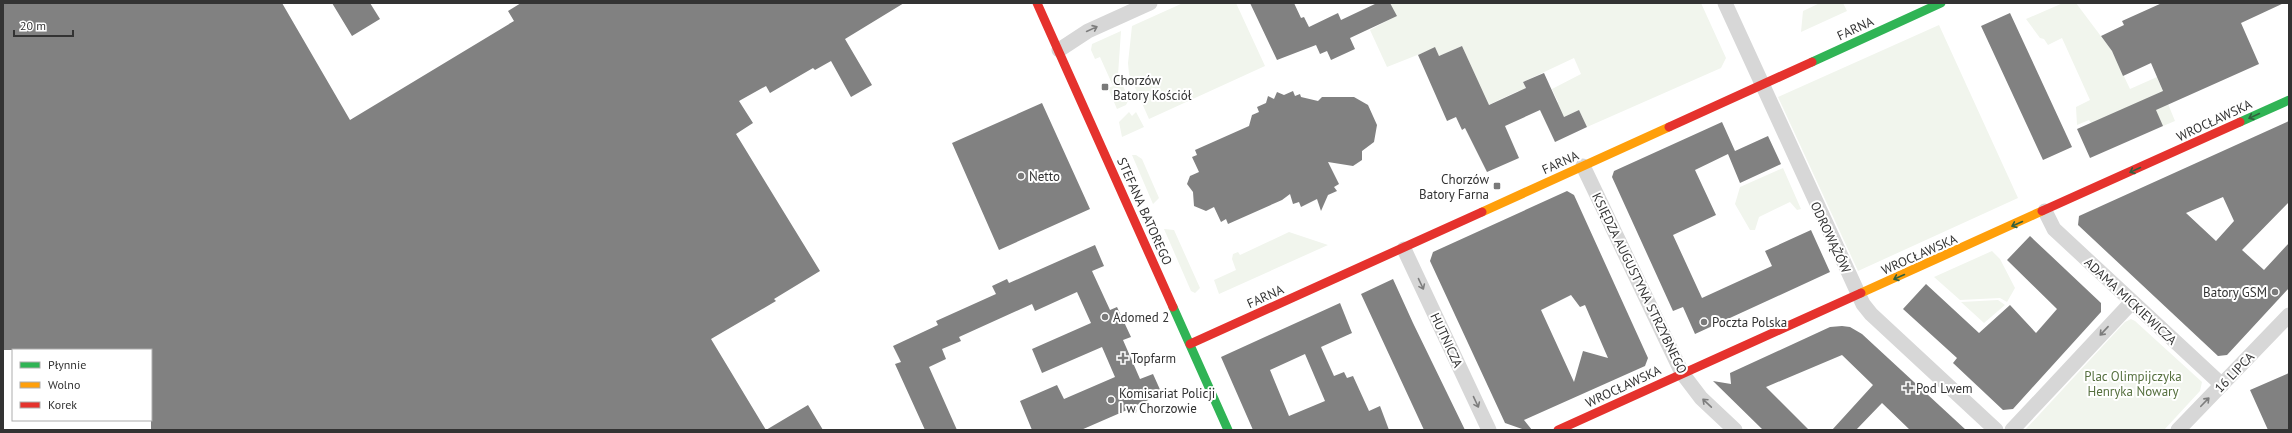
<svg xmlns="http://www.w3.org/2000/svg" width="2292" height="433" font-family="'PT Sans',sans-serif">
  <rect width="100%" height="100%" fill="#fff"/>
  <path fill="#f1f5ed" d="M 1183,3 L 1236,3 L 1265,66 L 1149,119 L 1129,74 L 1128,63 L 1132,26 Z
    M 1390,3 L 1701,3 L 1726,58 L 1721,68 L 1587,127 L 1579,110 L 1547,125 L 1540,110 L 1558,102 L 1552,89 L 1581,74 L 1574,58 L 1523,82 L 1530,98 L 1518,91 L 1486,106 L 1477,79 L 1462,46 L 1439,56 L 1435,48 L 1387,67 L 1370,30 L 1396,16 Z
    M 1820,3 L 1843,3 L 1847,11 L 1801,32 L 1803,11 Z
    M 2063,3 L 2076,3 L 2112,51 L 2130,89 L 2157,77 L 2175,121 L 2163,126 L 2091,123 L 2089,120 L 2077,125 L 2076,107 L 2090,100 L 2062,38 L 2048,45 L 2044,39 L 2040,38 L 2026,19 Z
    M 1939,25 L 2018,198 L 1858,271 L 1778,97 Z
    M 1121,31 L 1118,75 L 1129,99 L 1126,105 L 1117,109 L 1108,88 L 1113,86 L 1100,57 L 1095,59 L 1091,50 L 1092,44 Z
    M 1129,112 L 1132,116 L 1136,112 L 1144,127 L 1122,137 L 1119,122 Z
    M 1132,155 L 1136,155 L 1142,159 L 1159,198 L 1153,204 Z
    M 1783,168 L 1801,209 L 1797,210 L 1790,202 L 1759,217 L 1755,230 L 1750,230 L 1735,204 L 1740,187 Z
    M 1164,229 L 1174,230 L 1200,288 L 1195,293 L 1191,291 Z
    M 1289,232 L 1328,245 L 1219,294 L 1214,280 L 1236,270 L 1232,259 L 1233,254 L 1238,252 L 1240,255 Z
    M 1992,251 L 2000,259 L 2015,288 L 2007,302 L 2000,298 L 1960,300 L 1934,277 Z
    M 1998,300 L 2005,305 L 1984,323 L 1961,302 Z
    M 2131,319 L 2135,321 L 2202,382 L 2200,391 L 2164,430 L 2025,430 L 2125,322 Z"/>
  <path fill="#818181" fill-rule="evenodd" d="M 3,3 L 282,3 L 350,120 L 514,21 L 508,11 L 521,3 L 904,3 L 845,39 L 872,85 L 851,97 L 831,61 L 815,70 L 813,68 L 770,93 L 766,86 L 739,101 L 753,123 L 736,134 L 820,271 L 774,299 L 776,301 L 711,339 L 766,430 L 151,430 L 151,350 L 3,350 Z
    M 332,3 L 370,3 L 380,19 L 352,36 Z
    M 1250,3 L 1294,3 L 1301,18 L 1304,17 L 1309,27 L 1338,13 L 1341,20 L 1377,3 L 1390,3 L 1397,16 L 1350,38 L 1355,49 L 1331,60 L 1327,51 L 1320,54 L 1316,45 L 1277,60 Z
    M 2162,3 L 2284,3 L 2241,23 L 2259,64 L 2156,110 L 2163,126 L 2090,158 L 2077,129 L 2163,91 L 2151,63 L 2123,76 L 2112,51 L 2101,36 L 2124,25 L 2122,21 Z
    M 2010,13 L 2072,147 L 2043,160 L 1981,26 Z
    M 1462,46 L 1489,105 L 1526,88 L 1523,82 L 1544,73 L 1564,117 L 1579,110 L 1587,127 L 1555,142 L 1540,110 L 1505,126 L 1519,158 L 1487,172 L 1465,128 L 1462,130 L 1456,117 L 1447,121 L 1418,55 L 1435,47 L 1439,56 Z
    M 1293,91 L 1295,96 L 1300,94 L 1301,97 L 1318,101 L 1322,97 L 1354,97 L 1368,105 L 1377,125 L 1374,142 L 1362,151 L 1362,160 L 1353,166 L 1328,162 L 1339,184 L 1334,187 L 1337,191 L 1328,195 L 1321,211 L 1317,199 L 1301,207 L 1299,202 L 1293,204 L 1290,194 L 1282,200 L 1228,224 L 1226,219 L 1221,222 L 1214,207 L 1206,211 L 1194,206 L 1193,192 L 1187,184 L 1190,176 L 1199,172 L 1192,157 L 1197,155 L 1195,150 L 1249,126 L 1252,115 L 1259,112 L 1257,107 L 1266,103 L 1268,96 L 1274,99 L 1277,92 L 1284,95 Z
    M 1042,103 L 1090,209 L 999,250 L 952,143 Z
    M 2289,121 L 2289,202 L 2242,250 L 2264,270 L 2289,243 L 2289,288 L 2227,355 L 2218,356 L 2078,225 L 2079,216 ZM 2223,197 L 2234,221 L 2216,241 L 2186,213 Z
    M 1722,122 L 1735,151 L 1768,136 L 1781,164 L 1740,183 L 1728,154 L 1695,170 L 1716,215 L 1673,235 L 1702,298 L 1772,266 L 1765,251 L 1811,230 L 1830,272 L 1695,334 L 1683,307 L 1673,311 L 1612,177 L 1614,171 Z
    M 1567,191 L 1574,195 L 1648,358 L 1645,366 L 1524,420 L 1532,430 L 1525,430 L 1505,423 L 1430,261 L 1433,252 ZM 1571,295 L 1580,307 L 1585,305 L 1608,358 L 1583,351 L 1574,382 L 1541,310 Z
    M 2030,236 L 2101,303 L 2101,312 L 2013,409 L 2003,410 L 1953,363 L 1957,358 L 1903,309 L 1926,284 L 1979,333 L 2010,305 L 2036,333 L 2057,309 L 2007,260 Z
    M 1095,245 L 1104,266 L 1092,271 L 1110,310 L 1117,307 L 1131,337 L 1123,340 L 1140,379 L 1153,374 L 1162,394 L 1137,405 L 1136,413 L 1127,410 L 1081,430 L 1032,430 L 1020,401 L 1057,385 L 1064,399 L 1115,377 L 1102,347 L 1042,373 L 1032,349 L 1091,323 L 1077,292 L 1035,311 L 1032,304 L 959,337 L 961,341 L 942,349 L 946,359 L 929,367 L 957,430 L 925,430 L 895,364 L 901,362 L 893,346 L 938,325 L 936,321 L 996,294 L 992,286 L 1007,279 L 1009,283 Z
    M 1393,279 L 1413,323 L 1465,430 L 1424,430 L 1361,294 Z
    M 1340,303 L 1352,333 L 1321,347 L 1334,376 L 1344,372 L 1347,378 L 1353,376 L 1369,411 L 1380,406 L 1389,430 L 1253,430 L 1221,357 ZM 1305,354 L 1325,401 L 1289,416 L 1270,370 Z
    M 1842,326 L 1850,327 L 1862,334 L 1966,430 L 1910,430 L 1882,403 L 1856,430 L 1832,430 L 1873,385 L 1842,355 L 1766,387 L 1809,430 L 1763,430 L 1713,381 L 1731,384 L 1730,373 L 1830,327 Z
    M 2289,373 L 2289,430 L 2268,430 L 2250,390 Z
    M 808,405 L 823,430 L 766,430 Z"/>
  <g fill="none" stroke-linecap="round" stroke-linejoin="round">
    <path stroke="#d7d7d7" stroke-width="15" d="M 1725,3 L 1863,304 L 1871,314 L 1996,430
      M 1059,50 L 1088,31 L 1150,3
      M 1583,166 L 1682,373 L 1701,398 L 1735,430
      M 2045,211 L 2054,229 L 2222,385
      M 1404,249 L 1489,430
      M 2012,430 L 2131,303
      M 2178,430 L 2289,315"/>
    <path stroke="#30b455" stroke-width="9" d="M 1812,62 L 1941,3
      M 2240,122 L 2289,100
      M 1173,307 L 1228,430"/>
    <path stroke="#ff9f0a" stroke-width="9" d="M 1482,212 L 1669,127
      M 1861,293 L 2042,211"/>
    <path stroke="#e5322d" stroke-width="9" d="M 1037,3 L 1173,307
      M 1669,127 L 1812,62
      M 2042,211 L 2240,122
      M 1190,344 L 1482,212
      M 1558,430 L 1861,293"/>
  </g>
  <defs><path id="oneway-shaft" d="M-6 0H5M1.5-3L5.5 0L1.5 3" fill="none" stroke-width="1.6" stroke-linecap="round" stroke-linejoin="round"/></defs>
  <g stroke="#7d7d7d">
    <use href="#oneway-shaft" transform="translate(1092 29) rotate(-25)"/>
    <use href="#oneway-shaft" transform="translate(1421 284) rotate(65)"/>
    <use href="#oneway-shaft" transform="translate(2104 331) rotate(133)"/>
    <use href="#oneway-shaft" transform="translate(1476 402) rotate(65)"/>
    <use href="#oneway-shaft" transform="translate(2205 402) rotate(-46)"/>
    <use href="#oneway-shaft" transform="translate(1707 403) rotate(-137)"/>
  </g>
  <g stroke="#32603f">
    <use href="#oneway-shaft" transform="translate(2254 116) rotate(155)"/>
    <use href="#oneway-shaft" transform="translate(2135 170) rotate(155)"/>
    <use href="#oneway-shaft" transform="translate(2017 224) rotate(156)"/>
    <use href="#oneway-shaft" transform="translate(1899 277) rotate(156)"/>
  </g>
  <g fill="#7a7a7a" stroke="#fff" stroke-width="1.5">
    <rect x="1101" y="83" width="8" height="8" rx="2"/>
    <circle cx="1021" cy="176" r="4"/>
    <rect x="1493" y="182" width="8" height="8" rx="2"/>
    <circle cx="2275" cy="292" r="4"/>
    <circle cx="1105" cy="317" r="4"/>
    <circle cx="1704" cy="322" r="4"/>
    <path d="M1121 352h4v4h4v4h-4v4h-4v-4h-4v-4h4z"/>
    <path d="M1906 382h4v4h4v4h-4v4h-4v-4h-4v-4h4z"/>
    <circle cx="1111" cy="400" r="4"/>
  </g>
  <g text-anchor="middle" stroke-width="4" stroke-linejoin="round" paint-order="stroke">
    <g font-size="13" fill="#333" stroke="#fff">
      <text transform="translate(1855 28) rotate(-25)" y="5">FARNA</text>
      <text transform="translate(2214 120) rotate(-25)" y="5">WROCŁAWSKA</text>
      <text transform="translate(1560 162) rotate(-24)" y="5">FARNA</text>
      <text transform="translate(1145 211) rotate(66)" y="5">STEFANA BATOREGO</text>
      <text transform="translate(1831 237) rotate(65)" y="5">ODROWĄŻÓW</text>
      <text transform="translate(1919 254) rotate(-24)" y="5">WROCŁAWSKA</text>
      <text transform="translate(1640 283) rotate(64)" y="5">KSIĘDZA AUGUSTYNA STRZYBNEGO</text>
      <text transform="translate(1265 296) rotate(-24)" y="5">FARNA</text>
      <text transform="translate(2131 301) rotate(43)" y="5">ADAMA MICKIEWICZA</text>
      <text transform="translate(1447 340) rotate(65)" y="5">HUTNICZA</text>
      <text transform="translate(2234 372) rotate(-46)" y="5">16 LIPCA</text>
      <text transform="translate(1623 386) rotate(-25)" y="5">WROCŁAWSKA</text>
    </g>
    <g font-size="13" fill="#333" stroke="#fff" text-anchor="start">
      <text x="1113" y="85">Chorzów<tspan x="1113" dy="15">Batory Kościół</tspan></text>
      <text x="1029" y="181">Netto</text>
      <text x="1489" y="184" text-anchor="end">Chorzów<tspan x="1489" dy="15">Batory Farna</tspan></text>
      <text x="2267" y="297" text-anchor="end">Batory GSM</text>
      <text x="1113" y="322">Adomed 2</text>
      <text x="1712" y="327">Poczta Polska</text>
      <text x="1131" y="363">Topfarm</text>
      <text x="1916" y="393">Pod Lwem</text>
      <text x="1119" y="398">Komisariat Policji<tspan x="1119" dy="15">I w Chorzowie</tspan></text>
    </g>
    <g font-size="13" fill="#56703f" stroke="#fff">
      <text x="2133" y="381">Plac Olimpijczyka<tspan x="2133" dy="15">Henryka Nowary</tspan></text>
    </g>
  </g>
  <rect width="2292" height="433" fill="none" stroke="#333333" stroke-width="8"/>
  <rect x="12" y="349" width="140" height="72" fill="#ffffff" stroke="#adadad"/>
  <rect x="20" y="362" width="20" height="6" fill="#30b455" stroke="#adadad"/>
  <text x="48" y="369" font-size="12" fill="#333333">Płynnie</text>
  <rect x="20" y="382" width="20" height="6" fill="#ff9f0a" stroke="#adadad"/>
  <text x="48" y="389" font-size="12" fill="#333333">Wolno</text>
  <rect x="20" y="402" width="20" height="6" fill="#e5322d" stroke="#adadad"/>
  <text x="48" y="409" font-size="12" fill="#333333">Korek</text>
  <path d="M14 30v6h59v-6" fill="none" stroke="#333333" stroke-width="2"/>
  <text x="20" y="30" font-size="12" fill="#333333" stroke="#ffffff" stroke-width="3" paint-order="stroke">20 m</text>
</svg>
